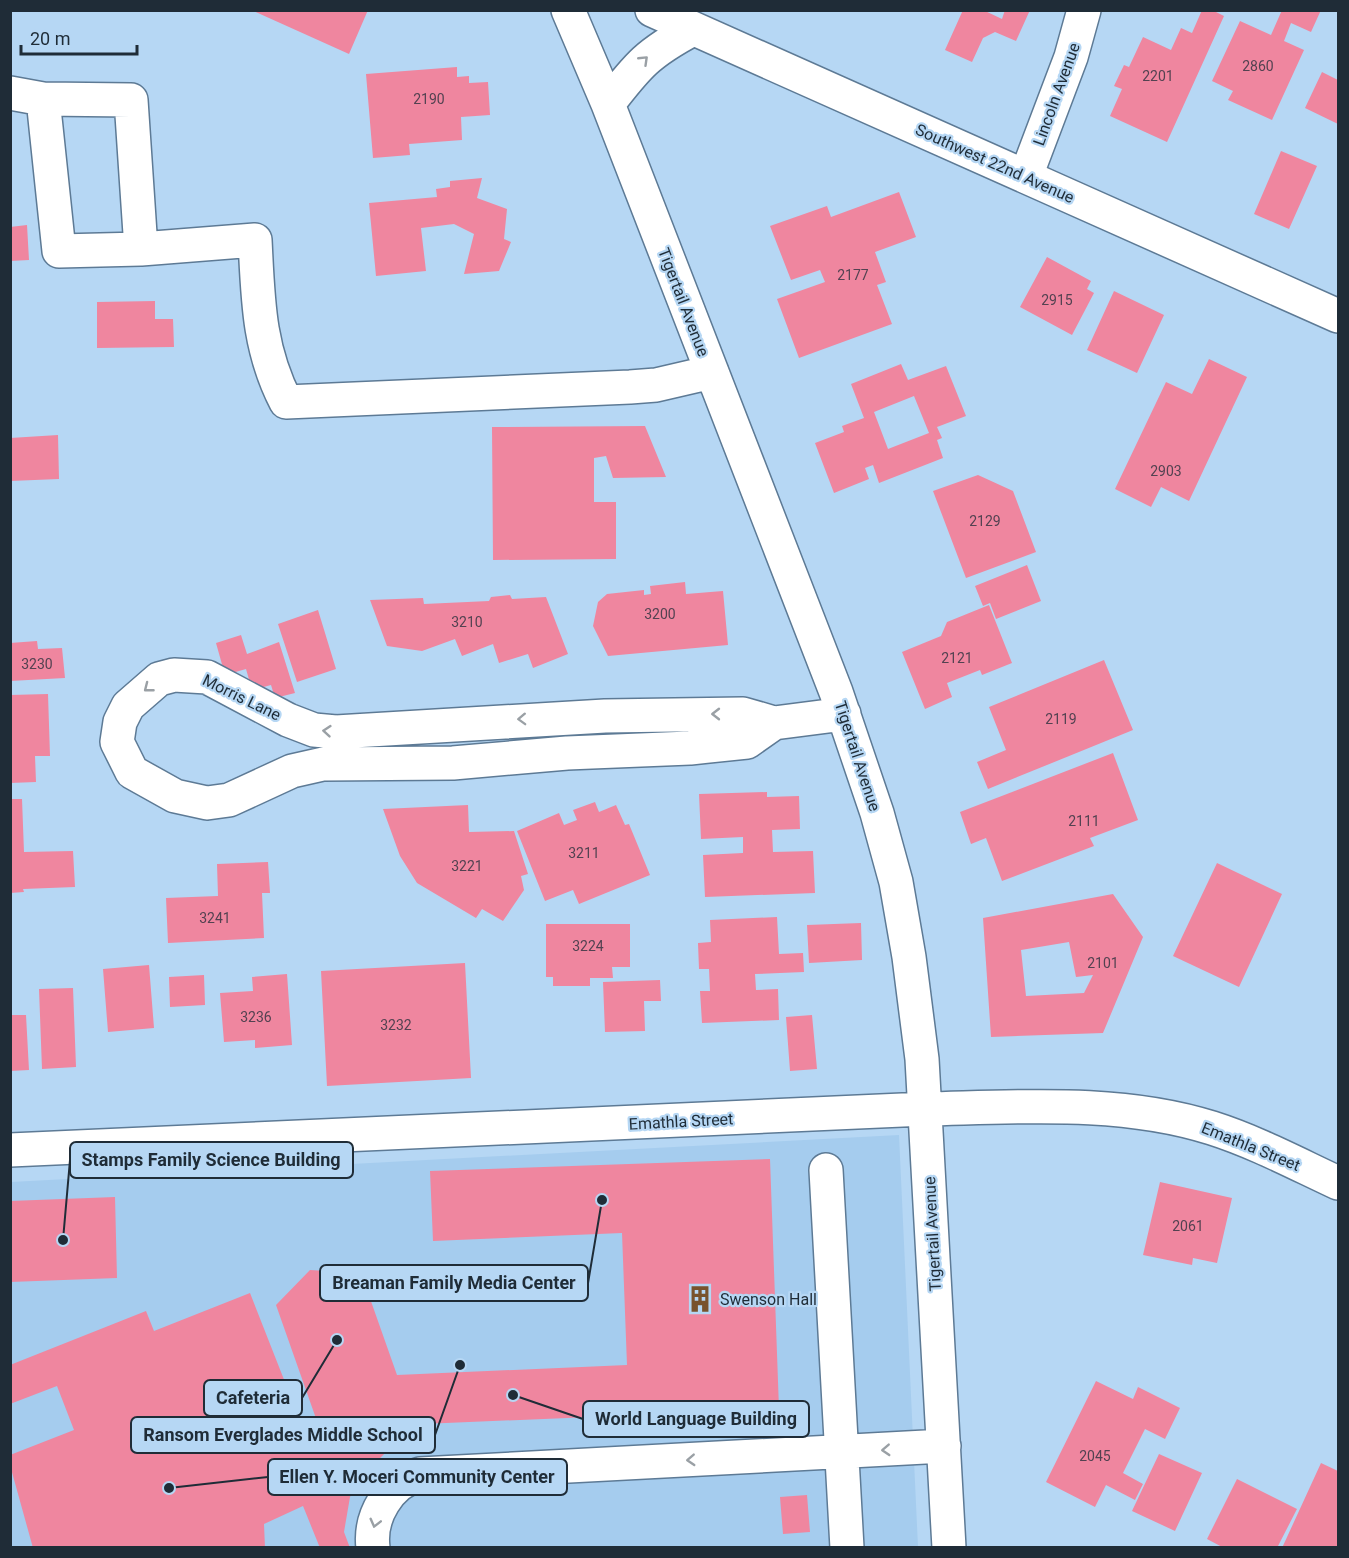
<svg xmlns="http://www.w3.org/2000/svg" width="1349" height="1558" font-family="Roboto,sans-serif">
  <rect width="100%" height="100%" fill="#b6d7f4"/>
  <path fill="#a5ccee" d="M 899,1135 L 918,1547 L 11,1548 L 11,1182 Z"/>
  <path fill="#ef869f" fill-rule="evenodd" d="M 251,10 L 368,10 L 349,54 Z
    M 963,10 L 983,10 L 1002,19 L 1005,10 L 1030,10 L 1016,41 L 995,32 L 983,38 L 972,62 L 945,50 Z
    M 1202,10 L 1212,10 L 1224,16 L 1167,142 L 1110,116 L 1122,89 L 1114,86 L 1124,65 L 1129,67 L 1143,37 L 1171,50 L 1181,28 L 1192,33 Z
    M 1282,10 L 1321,10 L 1311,32 L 1291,23 L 1284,41 L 1304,50 L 1272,120 L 1228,100 L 1233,91 L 1212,81 L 1240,21 L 1271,35 Z
    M 457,67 L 457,77 L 469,76 L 469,83 L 488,82 L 490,115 L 461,117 L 462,140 L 409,144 L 410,155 L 373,158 L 366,74 Z
    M 1322,72 L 1338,80 L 1338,124 L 1305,108 Z
    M 1281,151 L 1317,166 L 1289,229 L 1254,214 Z
    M 482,178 L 477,198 L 507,209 L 504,239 L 511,242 L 499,271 L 464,274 L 474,234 L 454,224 L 421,228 L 426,271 L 376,276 L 369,203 L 437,197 L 436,189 L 450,187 L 450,181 Z
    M 899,192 L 916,237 L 875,252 L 886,282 L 877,285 L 892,324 L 799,358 L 777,299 L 825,282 L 820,270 L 791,280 L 770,226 L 827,206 L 831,217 Z
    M 27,225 L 29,260 L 10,261 L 10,227 Z
    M 1047,257 L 1091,281 L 1087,289 L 1094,293 L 1072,335 L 1020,307 Z
    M 1114,291 L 1164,315 L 1137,373 L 1087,350 Z
    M 155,301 L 155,319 L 173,319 L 174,347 L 97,348 L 97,302 Z
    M 1209,359 L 1247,377 L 1189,501 L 1161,487 L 1151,507 L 1115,489 L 1166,382 L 1192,394 Z
    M 901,364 L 908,380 L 946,366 L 966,416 L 937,427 L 942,438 L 937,440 L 943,458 L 879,483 L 873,465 L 865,468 L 869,479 L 834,493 L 815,443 L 844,432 L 842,426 L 864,418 L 851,384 ZM 914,396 L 929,433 L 888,449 L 874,412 Z
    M 645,426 L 666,477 L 613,478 L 606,456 L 594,458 L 594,502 L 616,502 L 616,559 L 493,560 L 492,427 Z
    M 58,435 L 59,479 L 10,481 L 10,438 Z
    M 978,475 L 1013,491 L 1036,552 L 966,578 L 933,491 Z
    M 1027,565 L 1041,601 L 996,619 L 990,603 L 983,606 L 975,586 Z
    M 685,582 L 686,594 L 723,591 L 728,645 L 608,656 L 593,626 L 598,602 L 607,594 L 644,590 L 644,595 L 651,594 L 650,586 Z
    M 510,595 L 512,599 L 546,597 L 568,654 L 533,668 L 528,654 L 499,663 L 493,644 L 462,656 L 455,639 L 422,651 L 387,646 L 370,600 L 423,598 L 424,604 L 489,601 L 491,597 Z
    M 989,605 L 1012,663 L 982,675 L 980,670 L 947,683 L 952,697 L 925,709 L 902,652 L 941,636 L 947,622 Z
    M 318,610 L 336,669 L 297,682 L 278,624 Z
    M 241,635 L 247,654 L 279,642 L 295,693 L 275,698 L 271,685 L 252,690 L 246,669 L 225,675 L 216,643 Z
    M 37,641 L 38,649 L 62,648 L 65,678 L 10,681 L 10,643 Z
    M 1104,660 L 1133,730 L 988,789 L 977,762 L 1006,750 L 989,707 Z
    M 48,694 L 50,756 L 35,756 L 36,782 L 10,783 L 10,695 Z
    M 1113,753 L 1138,820 L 1090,838 L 1094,846 L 1002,881 L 986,838 L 971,844 L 960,812 Z
    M 767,792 L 767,797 L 799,796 L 800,829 L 772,830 L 773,852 L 813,851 L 815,893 L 705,897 L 703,855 L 743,853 L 743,837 L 701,839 L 699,794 Z
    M 10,799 L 22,799 L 24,852 L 73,851 L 75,887 L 23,889 L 24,892 L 10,893 Z
    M 595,802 L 599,812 L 616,805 L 625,825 L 629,824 L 650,875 L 579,904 L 573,890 L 545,901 L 517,831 L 559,813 L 564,825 L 577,820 L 573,810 Z
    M 468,805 L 469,832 L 514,831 L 528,874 L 521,876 L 524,890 L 503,921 L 482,909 L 476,918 L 417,883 L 400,856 L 383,809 Z
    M 268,862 L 270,893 L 262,893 L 264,938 L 168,943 L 166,898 L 218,896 L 217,864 Z
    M 1217,863 L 1282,894 L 1239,987 L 1173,956 Z
    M 1113,894 L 1143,937 L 1103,1033 L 991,1037 L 983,918 ZM 1069,942 L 1076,977 L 1093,975 L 1084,993 L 1026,996 L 1021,950 Z
    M 777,917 L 779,954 L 803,953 L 804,972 L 755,974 L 756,990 L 778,989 L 779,1020 L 702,1023 L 700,991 L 710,991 L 709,969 L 699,969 L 698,943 L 711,942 L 710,920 Z
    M 861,923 L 862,960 L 809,963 L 807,925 Z
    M 546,924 L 630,924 L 630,967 L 612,967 L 613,978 L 590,978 L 590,986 L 553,986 L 553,977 L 546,977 Z
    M 465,963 L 471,1078 L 327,1086 L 321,971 Z
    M 149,965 L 154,1028 L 108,1032 L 103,969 Z
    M 287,974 L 292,1045 L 255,1048 L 255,1040 L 224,1042 L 220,993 L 253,991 L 252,977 Z
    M 204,975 L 205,1005 L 170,1007 L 169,977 Z
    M 660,980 L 661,1001 L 644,1001 L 645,1031 L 605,1032 L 603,982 Z
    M 73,988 L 76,1067 L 42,1069 L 39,989 Z
    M 10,1015 L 26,1015 L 29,1070 L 10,1071 Z
    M 812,1015 L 817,1069 L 790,1071 L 786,1017 Z
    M 770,1159 L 779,1409 L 399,1425 L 406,1446 L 386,1452 L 360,1479 L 350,1497 L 344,1532 L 350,1548 L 320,1548 L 303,1506 L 264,1524 L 265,1548 L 33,1548 L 10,1465 L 10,1455 L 74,1430 L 57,1386 L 10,1404 L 10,1365 L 146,1311 L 154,1331 L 250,1293 L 303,1428 L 319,1427 L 276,1305 L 310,1270 L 361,1273 L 397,1375 L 627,1365 L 622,1233 L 433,1241 L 430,1171 Z
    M 1160,1182 L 1232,1198 L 1217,1263 L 1193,1258 L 1192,1265 L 1143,1255 Z
    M 115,1197 L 117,1278 L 10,1282 L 10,1201 Z
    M 1096,1381 L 1133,1399 L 1138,1387 L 1180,1408 L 1165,1439 L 1145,1429 L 1123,1473 L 1143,1484 L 1135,1500 L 1106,1485 L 1095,1507 L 1046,1482 Z
    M 1159,1454 L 1202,1473 L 1175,1531 L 1132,1511 Z
    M 1321,1463 L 1338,1471 L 1338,1548 L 1282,1548 Z
    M 1237,1479 L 1297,1509 L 1277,1548 L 1224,1548 L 1207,1539 Z
    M 807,1495 L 810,1532 L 783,1534 L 780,1497 Z"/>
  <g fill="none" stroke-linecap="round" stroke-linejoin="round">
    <defs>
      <path id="minor" d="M 568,10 L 608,104 L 836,692 L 877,813 L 896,882 L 909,957 L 922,1059 L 949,1548
        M 652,10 L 1338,316
        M 10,93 L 43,99 L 131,100 L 141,249 L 59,251 L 43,99
        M 608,104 C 638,65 648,53 693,29
        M 1026,176 L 1071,57 L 1084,10
        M 141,249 L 255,240 C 258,298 258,348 286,402 L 630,387 L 656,385 L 712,372
        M 774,723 L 747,742 L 690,748 L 567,753 L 453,763 L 323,764 L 292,771 L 229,800 L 207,803 L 175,796 L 132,772 L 117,742 L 120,722 L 128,706 L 159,679 L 174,675 L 207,677 L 288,720 L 314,730 L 336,732 L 605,716 L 743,714 L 774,723 L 844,714
        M 10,1150 L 925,1109 C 1019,1107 1121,1099 1212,1128 C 1256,1142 1297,1164 1338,1183
        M 826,1170 L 847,1548
        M 373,1548 C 369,1516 389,1483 420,1474 L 944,1446"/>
    </defs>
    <use href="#minor" stroke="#5d7a95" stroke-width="36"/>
    <use href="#minor" stroke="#fff" stroke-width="33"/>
  </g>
  <defs><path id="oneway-chevron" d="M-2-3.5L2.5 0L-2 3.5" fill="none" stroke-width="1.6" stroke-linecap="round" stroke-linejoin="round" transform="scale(1.5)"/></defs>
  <g stroke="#9aa0a5">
    <use href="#oneway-chevron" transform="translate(644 60) rotate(-44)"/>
    <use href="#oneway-chevron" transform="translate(148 688) rotate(142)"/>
    <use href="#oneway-chevron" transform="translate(716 714) rotate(180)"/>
    <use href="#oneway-chevron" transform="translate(522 719) rotate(178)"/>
    <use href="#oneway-chevron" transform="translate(327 731) rotate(-175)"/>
    <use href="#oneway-chevron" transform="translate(886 1450) rotate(177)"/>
    <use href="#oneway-chevron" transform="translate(691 1460) rotate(177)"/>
    <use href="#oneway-chevron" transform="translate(375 1523) rotate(104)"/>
  </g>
  <defs>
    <symbol id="building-bare" viewBox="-9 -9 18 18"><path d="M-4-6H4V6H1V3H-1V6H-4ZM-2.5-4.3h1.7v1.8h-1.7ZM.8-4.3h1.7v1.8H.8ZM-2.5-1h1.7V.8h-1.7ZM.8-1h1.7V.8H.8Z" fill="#78532d" stroke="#b6d7f4" stroke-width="2.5" paint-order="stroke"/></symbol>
  </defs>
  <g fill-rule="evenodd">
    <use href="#building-bare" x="681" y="1280" width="38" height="38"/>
  </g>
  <g text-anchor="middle" stroke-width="4.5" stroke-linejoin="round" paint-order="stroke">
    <g font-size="14" fill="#534251">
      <text x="1258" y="71">2860</text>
      <text x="1158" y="81">2201</text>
      <text x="429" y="104">2190</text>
      <text x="853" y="280">2177</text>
      <text x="1057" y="305">2915</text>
      <text x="1166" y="476">2903</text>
      <text x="985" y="526">2129</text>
      <text x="660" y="619">3200</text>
      <text x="467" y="627">3210</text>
      <text x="957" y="663">2121</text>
      <text x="37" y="669">3230</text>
      <text x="1061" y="724">2119</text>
      <text x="1084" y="826">2111</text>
      <text x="584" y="858">3211</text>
      <text x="467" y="871">3221</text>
      <text x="215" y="923">3241</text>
      <text x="588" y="951">3224</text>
      <text x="1103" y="968">2101</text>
      <text x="256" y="1022">3236</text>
      <text x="396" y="1030">3232</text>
      <text x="1188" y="1231">2061</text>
      <text x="1095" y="1461">2045</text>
    </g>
    <g font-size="16" fill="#1f2c37" stroke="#b6d7f4">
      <text transform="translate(1056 94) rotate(-70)" y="6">Lincoln Avenue</text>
      <text transform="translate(995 163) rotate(24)" y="6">Southwest 22nd Avenue</text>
      <text transform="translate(684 302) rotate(69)" y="6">Tigertail Avenue</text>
      <text transform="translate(242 697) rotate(26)" y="6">Morris Lane</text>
      <text transform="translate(858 756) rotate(72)" y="6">Tigertail Avenue</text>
      <text transform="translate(681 1121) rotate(-3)" y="6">Emathla Street</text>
      <text transform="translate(1251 1146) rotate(22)" y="6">Emathla Street</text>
      <text transform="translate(932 1234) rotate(-93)" y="6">Tigertail Avenue</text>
    </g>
    <g font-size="16" fill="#1f2c37" stroke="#b6d7f4" text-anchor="start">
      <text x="720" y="1305">Swenson Hall</text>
    </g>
  </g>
  <path fill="none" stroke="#1f2c37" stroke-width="2" d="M63 1240L70 1160M602 1200L588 1283M337 1340L302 1398M513 1395L583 1419M460 1365L435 1435M169 1488L268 1477"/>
  <g fill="#1f2c37" stroke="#b6d7f4" stroke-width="2">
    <circle cx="63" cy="1240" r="6"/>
    <circle cx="602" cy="1200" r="6"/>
    <circle cx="337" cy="1340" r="6"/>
    <circle cx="513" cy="1395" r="6"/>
    <circle cx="460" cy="1365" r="6"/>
    <circle cx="169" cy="1488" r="6"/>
  </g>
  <g fill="#b6d7f4" stroke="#1f2c37" stroke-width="2">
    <rect x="70" y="1142" width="283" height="36" rx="6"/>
    <rect x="320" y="1265" width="268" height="36" rx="6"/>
    <rect x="204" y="1380" width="98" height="36" rx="6"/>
    <rect x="583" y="1401" width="226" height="36" rx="6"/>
    <rect x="131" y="1417" width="304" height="36" rx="6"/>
    <rect x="268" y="1459" width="299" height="36" rx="6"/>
  </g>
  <g font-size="18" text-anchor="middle" font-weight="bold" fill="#1f2c37">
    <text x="211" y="1166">Stamps Family Science Building</text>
    <text x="454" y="1289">Breaman Family Media Center</text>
    <text x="253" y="1404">Cafeteria</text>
    <text x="696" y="1425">World Language Building</text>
    <text x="283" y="1441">Ransom Everglades Middle School</text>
    <text x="417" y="1483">Ellen Y. Moceri Community Center</text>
  </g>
  <rect width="1349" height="1558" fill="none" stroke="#1f2c37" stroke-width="24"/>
  <path d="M21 45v9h116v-9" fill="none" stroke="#1f2c37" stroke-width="3"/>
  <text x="30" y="45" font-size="18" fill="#1f2c37" stroke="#b6d7f4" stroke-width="4.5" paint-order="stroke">20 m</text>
</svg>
